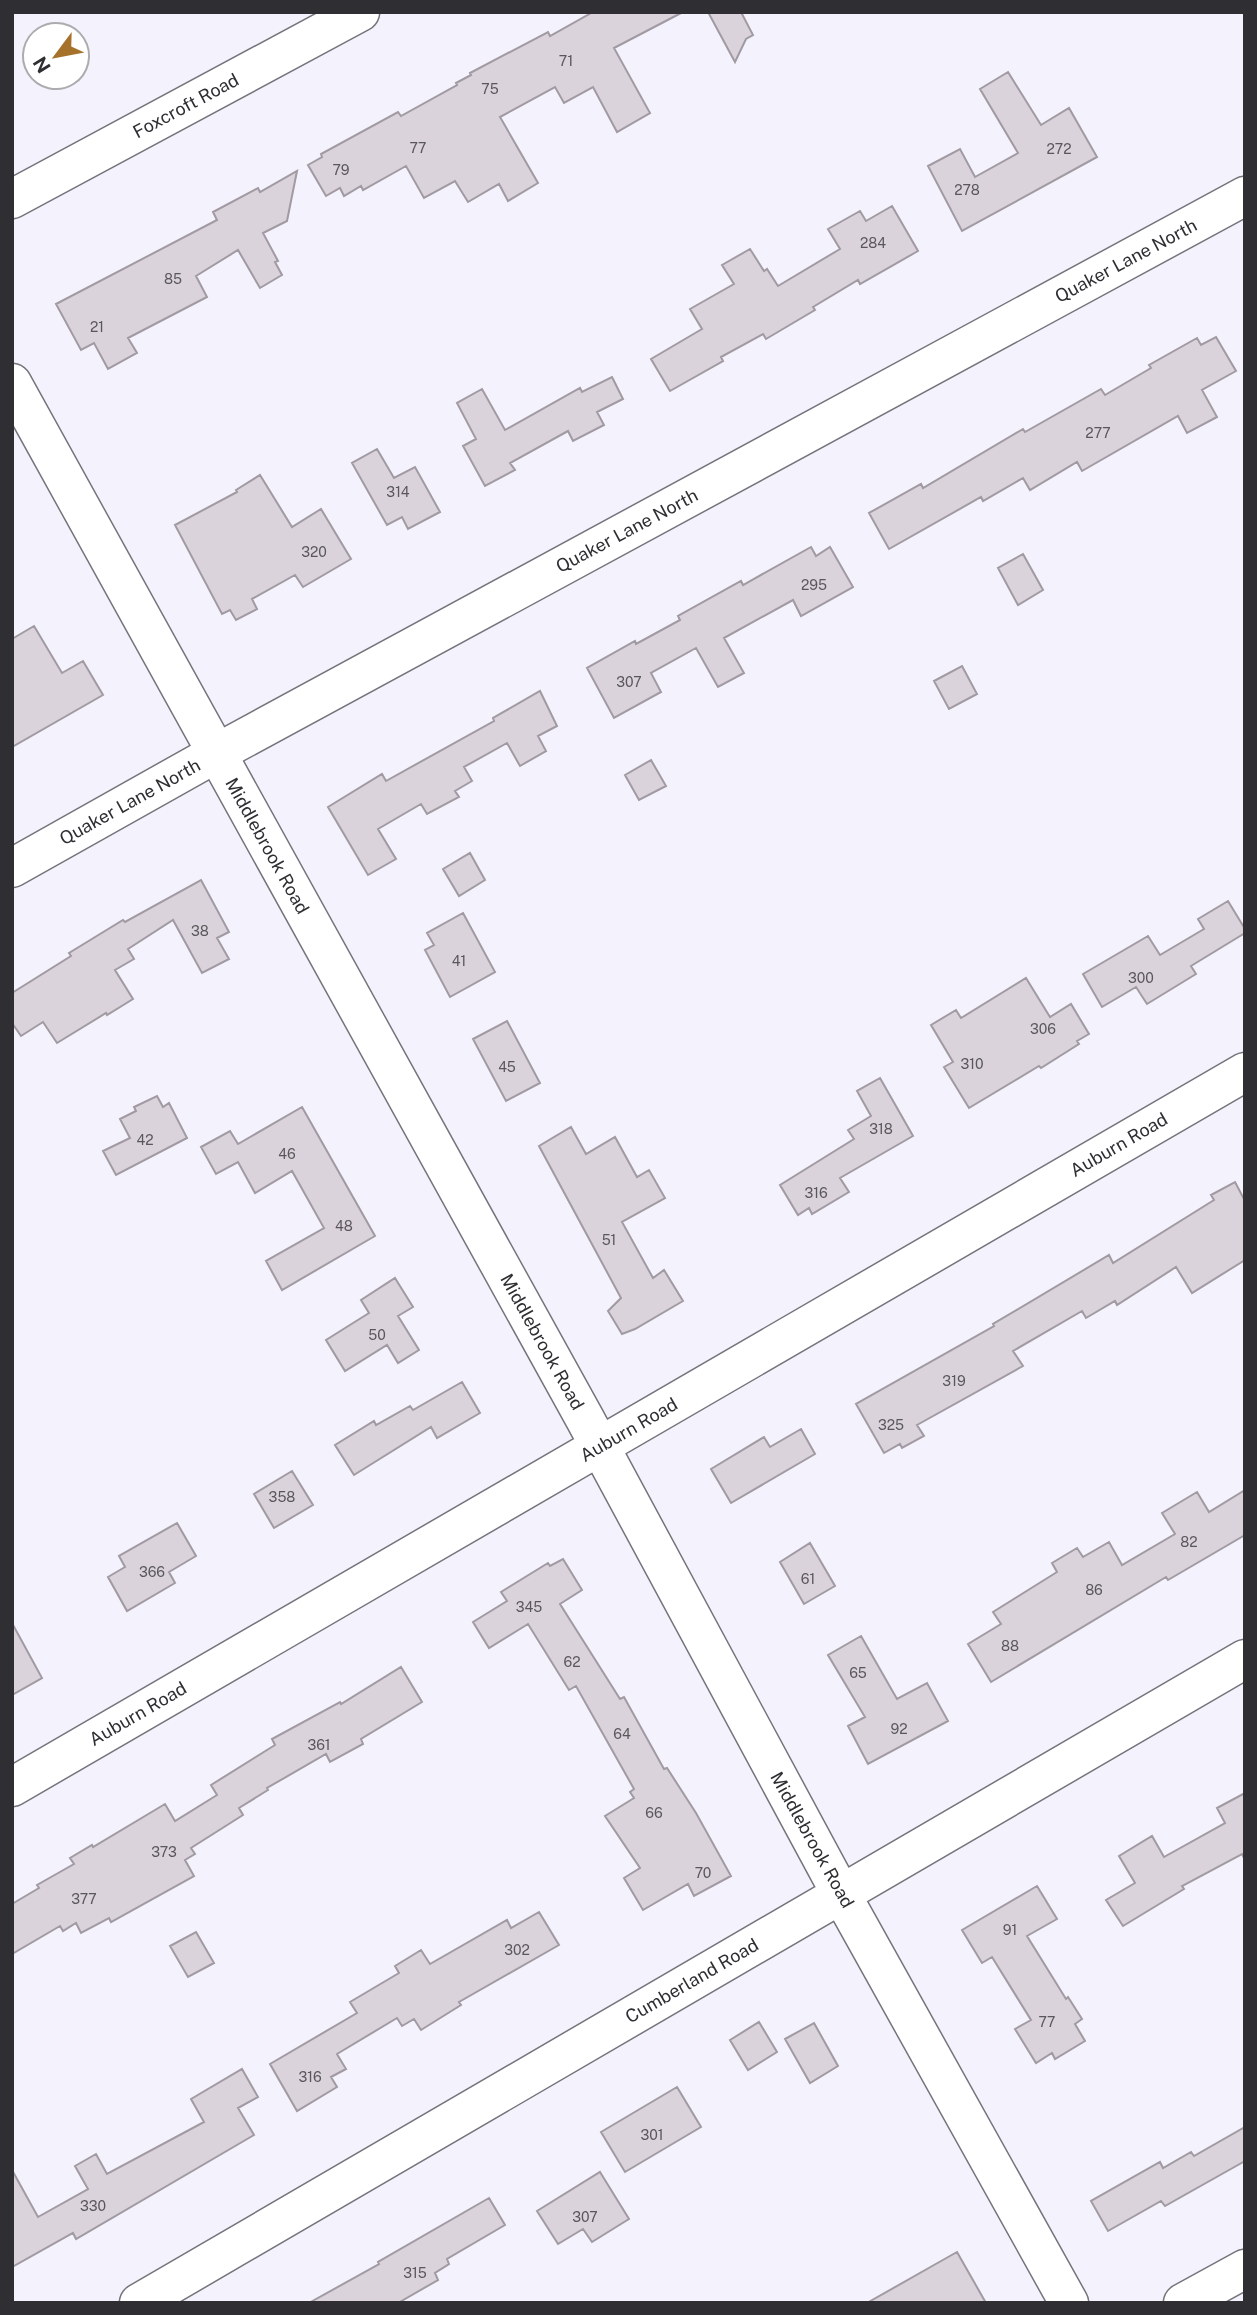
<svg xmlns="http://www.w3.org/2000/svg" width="1257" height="2315" font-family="'Public Sans',sans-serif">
  <rect width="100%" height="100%" fill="#f4f2fc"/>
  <path fill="#dad3db" stroke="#a19aa2" stroke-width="2" d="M 593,12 L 683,12 L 614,48 L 650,113 L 617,132 L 593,87 L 564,103 L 555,87 L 500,117 L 538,183 L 508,201 L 499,184 L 468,202 L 455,181 L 424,198 L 406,166 L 363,190 L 361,186 L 344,196 L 340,188 L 326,196 L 308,165 L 322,157 L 321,154 L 398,112 L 401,116 L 457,85 L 456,83 L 471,75 L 470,73 L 548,32 L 550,36 Z
    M 708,12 L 741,12 L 753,35 L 746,39 L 735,62 Z
    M 1008,72 L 1041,125 L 1069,108 L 1097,157 L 962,231 L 928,166 L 960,149 L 975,177 L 1018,153 L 980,89 Z
    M 297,171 L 287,221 L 263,233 L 278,261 L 275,262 L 282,275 L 260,288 L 238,250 L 196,276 L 207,297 L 128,338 L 137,353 L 108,369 L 94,343 L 81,350 L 56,304 L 217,220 L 213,212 L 258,188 L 260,192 Z
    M 892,206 L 918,251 L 860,284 L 858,280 L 813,307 L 815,310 L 766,339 L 763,334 L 721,357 L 723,361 L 670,391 L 651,359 L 702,329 L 690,309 L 734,284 L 722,265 L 750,249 L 764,271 L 767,269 L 778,286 L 840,249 L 828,229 L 860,211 L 866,221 Z
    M 1216,337 L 1236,371 L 1202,390 L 1217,417 L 1187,433 L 1178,416 L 1082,471 L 1077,462 L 1030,490 L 1023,478 L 983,501 L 981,497 L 889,549 L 869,513 L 921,484 L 923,488 L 1023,429 L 1025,432 L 1101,389 L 1105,395 L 1151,368 L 1149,365 L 1197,338 L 1201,345 Z
    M 612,377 L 623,399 L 597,412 L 604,425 L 573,441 L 568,431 L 510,463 L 515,470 L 485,486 L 463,446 L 476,439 L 457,403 L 482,389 L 505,430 L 580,388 L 582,392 Z
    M 377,449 L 394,478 L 415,467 L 440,512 L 408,529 L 402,517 L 387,525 L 352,463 Z
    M 260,475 L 292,527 L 321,509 L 351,559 L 303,587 L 295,575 L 252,599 L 257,609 L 236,620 L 230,610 L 222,614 L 175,525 L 237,492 L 236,490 Z
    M 811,547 L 816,556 L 830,547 L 853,587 L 801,616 L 793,600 L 724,638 L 744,673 L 718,687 L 696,648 L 651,673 L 661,692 L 614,718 L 587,668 L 635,641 L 636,644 L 680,620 L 678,616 L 741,581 L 743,585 Z
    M 1023,554 L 1043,590 L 1018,605 L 998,568 Z
    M 34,626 L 62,673 L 83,661 L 103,695 L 12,747 L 12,639 Z
    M 962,666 L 977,694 L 949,709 L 934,681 Z
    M 540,691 L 557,726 L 538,736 L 546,751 L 520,766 L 507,743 L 464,767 L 472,781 L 455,791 L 459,797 L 427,814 L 421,804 L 378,829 L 396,859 L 368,875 L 328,807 L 382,774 L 386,781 L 494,721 L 493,718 Z
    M 651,760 L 666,786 L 639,800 L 625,775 Z
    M 470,853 L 485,880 L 459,896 L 443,869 Z
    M 201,880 L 229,932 L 217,938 L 229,959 L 202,973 L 173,920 L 128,949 L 134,959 L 115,970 L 133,999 L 107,1015 L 106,1013 L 57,1043 L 43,1022 L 21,1036 L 12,1023 L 12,993 L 71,956 L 69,953 L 123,920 L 125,922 Z
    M 1228,901 L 1245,929 L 1245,933 L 1191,966 L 1196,974 L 1147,1004 L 1136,987 L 1102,1007 L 1083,974 L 1148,936 L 1160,955 L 1204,929 L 1198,919 Z
    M 463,913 L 495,972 L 450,997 L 425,950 L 434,945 L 427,933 Z
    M 1026,978 L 1050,1017 L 1071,1004 L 1089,1034 L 1077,1041 L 1079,1044 L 1041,1068 L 1039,1066 L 969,1108 L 944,1067 L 953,1062 L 931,1025 L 956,1010 L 961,1018 Z
    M 507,1021 L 540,1083 L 506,1101 L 473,1039 Z
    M 880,1078 L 913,1136 L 840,1178 L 849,1192 L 812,1214 L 809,1208 L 798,1215 L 780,1185 L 854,1139 L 848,1130 L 871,1116 L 857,1091 Z
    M 157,1096 L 163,1107 L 169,1103 L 187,1138 L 116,1175 L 103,1151 L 130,1138 L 120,1119 L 136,1111 L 134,1107 Z
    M 302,1107 L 375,1236 L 282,1290 L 266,1261 L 324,1228 L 292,1171 L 255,1193 L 238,1162 L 216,1174 L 201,1147 L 230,1131 L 238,1144 Z
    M 571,1127 L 586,1154 L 615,1137 L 637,1177 L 649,1170 L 665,1198 L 622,1222 L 653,1278 L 664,1270 L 683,1301 L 635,1329 L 622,1334 L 608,1311 L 621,1298 L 539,1146 Z
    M 1235,1182 L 1245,1201 L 1245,1260 L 1192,1293 L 1176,1267 L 1117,1305 L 1115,1301 L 1086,1318 L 1082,1311 L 1013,1351 L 1023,1366 L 917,1425 L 924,1436 L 902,1448 L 900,1444 L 884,1453 L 856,1404 L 994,1326 L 993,1324 L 1109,1255 L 1113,1263 L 1214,1200 L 1211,1195 Z
    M 395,1278 L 413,1307 L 398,1316 L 419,1350 L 398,1363 L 387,1345 L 345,1371 L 326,1340 L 369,1313 L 361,1300 Z
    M 462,1382 L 480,1413 L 437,1438 L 431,1427 L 354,1475 L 335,1445 L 374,1421 L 376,1425 L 410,1406 L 413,1410 Z
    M 801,1429 L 815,1454 L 731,1503 L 711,1469 L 764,1437 L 770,1447 Z
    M 292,1471 L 313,1505 L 274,1528 L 254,1494 Z
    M 1245,1490 L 1245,1535 L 1168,1580 L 1166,1577 L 991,1682 L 968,1644 L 1001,1624 L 993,1612 L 1057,1572 L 1052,1563 L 1077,1548 L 1083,1557 L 1109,1542 L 1122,1565 L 1175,1534 L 1162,1513 L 1197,1492 L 1209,1512 Z
    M 177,1523 L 196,1556 L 169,1572 L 175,1583 L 127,1611 L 108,1577 L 125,1567 L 119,1556 Z
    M 810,1543 L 835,1586 L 804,1604 L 780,1562 Z
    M 563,1559 L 582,1590 L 560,1604 L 620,1699 L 624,1697 L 664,1769 L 667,1768 L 696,1813 L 731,1876 L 694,1896 L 688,1884 L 643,1910 L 624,1878 L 640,1868 L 605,1816 L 634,1798 L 630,1792 L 634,1789 L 576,1686 L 569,1690 L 528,1624 L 489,1648 L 473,1622 L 507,1601 L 501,1592 L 548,1563 L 550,1566 Z
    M 12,1623 L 42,1678 L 12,1695 Z
    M 861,1636 L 897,1699 L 927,1683 L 948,1721 L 868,1764 L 848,1726 L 865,1717 L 828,1655 Z
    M 401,1667 L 422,1702 L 361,1739 L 363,1744 L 330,1762 L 326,1754 L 267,1788 L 268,1790 L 239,1808 L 243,1815 L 191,1848 L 195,1854 L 185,1860 L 194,1876 L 111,1922 L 109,1918 L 81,1933 L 76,1923 L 63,1931 L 60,1926 L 12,1954 L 12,1904 L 39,1888 L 37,1885 L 74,1864 L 70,1858 L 92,1845 L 93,1847 L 165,1804 L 175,1821 L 217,1795 L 211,1785 L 275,1745 L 272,1739 L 340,1702 L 341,1704 Z
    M 1245,1793 L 1245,1860 L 1242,1854 L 1182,1886 L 1184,1889 L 1123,1926 L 1106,1900 L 1135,1883 L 1119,1856 L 1152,1836 L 1164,1857 L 1225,1823 L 1217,1808 Z
    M 1037,1886 L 1057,1919 L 1027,1936 L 1066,1999 L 1068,1997 L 1082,2019 L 1075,2024 L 1085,2041 L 1055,2059 L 1052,2053 L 1036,2063 L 1015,2029 L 1031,2020 L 992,1957 L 982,1963 L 962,1930 Z
    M 539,1912 L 559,1945 L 459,2002 L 461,2005 L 421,2030 L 414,2019 L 402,2026 L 397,2018 L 337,2054 L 346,2069 L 331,2077 L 337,2087 L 297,2111 L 270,2064 L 357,2013 L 350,2002 L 399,1973 L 395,1966 L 421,1950 L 430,1964 L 507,1920 L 511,1928 Z
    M 196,1932 L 214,1963 L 188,1977 L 170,1946 Z
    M 759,2022 L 777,2052 L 748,2070 L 730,2040 Z
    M 814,2023 L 838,2066 L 810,2083 L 785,2039 Z
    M 242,2069 L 258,2097 L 238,2108 L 254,2135 L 76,2239 L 73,2233 L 12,2267 L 12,2170 L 38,2217 L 88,2189 L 75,2166 L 96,2154 L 107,2174 L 204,2122 L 191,2099 Z
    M 677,2087 L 701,2127 L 625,2172 L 601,2132 Z
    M 1245,2127 L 1245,2161 L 1165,2206 L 1161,2201 L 1108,2231 L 1091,2201 L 1160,2162 L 1163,2168 L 1191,2152 L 1194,2156 Z
    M 600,2172 L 629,2219 L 592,2242 L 583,2229 L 558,2244 L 537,2211 Z
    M 489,2198 L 505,2225 L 447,2259 L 449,2264 L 435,2273 L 438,2280 L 398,2303 L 309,2303 L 379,2264 L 378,2262 Z
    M 957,2252 L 986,2303 L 867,2303 L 934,2265 Z"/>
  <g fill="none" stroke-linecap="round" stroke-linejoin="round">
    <defs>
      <path id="minor" d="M 12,199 L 360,12
        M 12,383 L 585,1419 L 841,1894 L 1069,2303
        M 12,868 L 215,754 L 1245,196
        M 12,1787 L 1245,1072
        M 139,2303 L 1245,1659
        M 1183,2303 L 1245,2269"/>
    </defs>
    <use href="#minor" stroke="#75747c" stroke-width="41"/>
    <use href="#minor" stroke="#fff" stroke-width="38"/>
  </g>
  <g text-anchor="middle" stroke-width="6" stroke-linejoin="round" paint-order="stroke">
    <g font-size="14" fill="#5a575c">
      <text x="566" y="66">71</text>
      <text x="490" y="94">75</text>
      <text x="418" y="153">77</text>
      <text x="1059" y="154">272</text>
      <text x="341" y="175">79</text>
      <text x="967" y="195">278</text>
      <text x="873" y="248">284</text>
      <text x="173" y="284">85</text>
      <text x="97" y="332">21</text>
      <text x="1098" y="438">277</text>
      <text x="398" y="497">314</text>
      <text x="314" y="557">320</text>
      <text x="814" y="590">295</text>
      <text x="629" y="687">307</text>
      <text x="200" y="936">38</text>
      <text x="459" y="966">41</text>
      <text x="1141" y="983">300</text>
      <text x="1043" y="1034">306</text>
      <text x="972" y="1069">310</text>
      <text x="507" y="1072">45</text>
      <text x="881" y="1134">318</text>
      <text x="145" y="1145">42</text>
      <text x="287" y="1159">46</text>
      <text x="816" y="1198">316</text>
      <text x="344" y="1231">48</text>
      <text x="609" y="1245">51</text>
      <text x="377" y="1340">50</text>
      <text x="954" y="1386">319</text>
      <text x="891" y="1430">325</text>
      <text x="282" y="1502">358</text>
      <text x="1189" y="1547">82</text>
      <text x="152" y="1577">366</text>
      <text x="808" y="1584">61</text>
      <text x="1094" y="1595">86</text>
      <text x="529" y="1612">345</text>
      <text x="1010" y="1651">88</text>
      <text x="572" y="1667">62</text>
      <text x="858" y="1678">65</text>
      <text x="899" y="1734">92</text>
      <text x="622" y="1739">64</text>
      <text x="319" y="1750">361</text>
      <text x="654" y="1818">66</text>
      <text x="164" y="1857">373</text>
      <text x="703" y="1878">70</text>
      <text x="84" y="1904">377</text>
      <text x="1010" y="1935">91</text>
      <text x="517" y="1955">302</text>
      <text x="1047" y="2027">77</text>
      <text x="310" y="2082">316</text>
      <text x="652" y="2140">301</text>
      <text x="93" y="2211">330</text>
      <text x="585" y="2222">307</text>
      <text x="415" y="2278">315</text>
    </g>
    <g font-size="18" fill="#2f2e32" stroke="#fff">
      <text transform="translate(186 106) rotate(-28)" y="6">Foxcroft Road</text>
      <text transform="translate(1126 261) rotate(-28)" y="6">Quaker Lane North</text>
      <text transform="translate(627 531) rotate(-28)" y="6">Quaker Lane North</text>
      <text transform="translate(130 802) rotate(-29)" y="6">Quaker Lane North</text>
      <text transform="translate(267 846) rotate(61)" y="6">Middlebrook Road</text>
      <text transform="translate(1119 1145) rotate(-30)" y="6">Auburn Road</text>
      <text transform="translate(542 1342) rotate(61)" y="6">Middlebrook Road</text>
      <text transform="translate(629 1430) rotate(-30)" y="6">Auburn Road</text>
      <text transform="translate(138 1714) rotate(-30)" y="6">Auburn Road</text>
      <text transform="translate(812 1840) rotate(61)" y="6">Middlebrook Road</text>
      <text transform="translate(692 1981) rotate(-30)" y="6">Cumberland Road</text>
    </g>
  </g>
  <rect width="1257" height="2315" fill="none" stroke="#2f2e32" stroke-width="28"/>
  <g transform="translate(56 56) rotate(238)"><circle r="33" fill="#ffffff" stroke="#acabad" stroke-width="2"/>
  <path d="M0-5L12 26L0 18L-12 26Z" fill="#a6722b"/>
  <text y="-10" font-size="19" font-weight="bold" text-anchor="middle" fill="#2f2e32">N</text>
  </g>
</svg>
